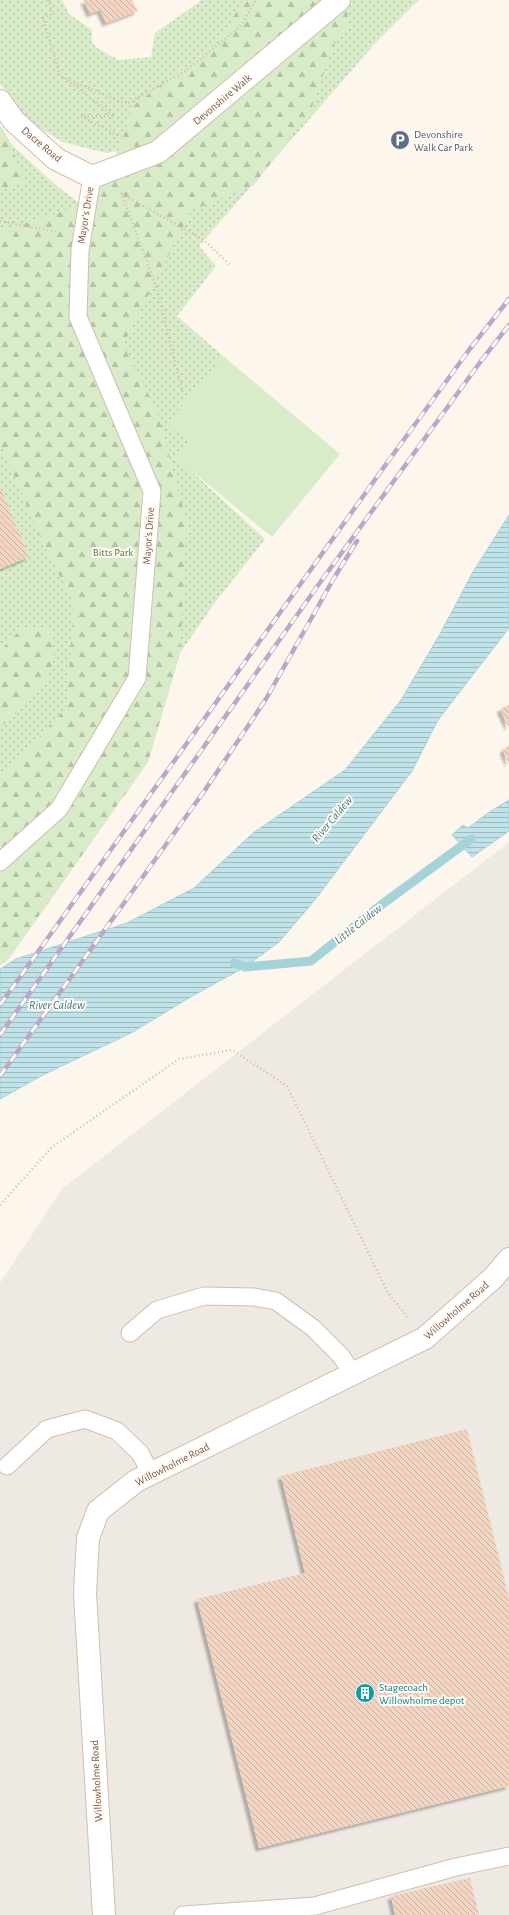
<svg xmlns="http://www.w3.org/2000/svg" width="509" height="1915" font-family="'Alegreya Sans',sans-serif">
  <defs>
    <pattern id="green-dots" width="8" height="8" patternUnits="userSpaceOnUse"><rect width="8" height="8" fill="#d8ecc9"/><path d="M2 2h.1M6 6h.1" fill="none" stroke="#b4c2a5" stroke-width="1.8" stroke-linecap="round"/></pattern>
    <pattern id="forest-firs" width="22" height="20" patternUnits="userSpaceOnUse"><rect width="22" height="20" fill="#d8ecc9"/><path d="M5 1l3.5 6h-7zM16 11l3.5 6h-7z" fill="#b4c2a5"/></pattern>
    <pattern id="water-rules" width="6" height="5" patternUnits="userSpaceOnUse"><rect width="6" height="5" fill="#bfe3e8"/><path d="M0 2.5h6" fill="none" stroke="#a0bbbe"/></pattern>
    <pattern id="building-back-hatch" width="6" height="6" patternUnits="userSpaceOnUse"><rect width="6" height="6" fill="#f3d5c3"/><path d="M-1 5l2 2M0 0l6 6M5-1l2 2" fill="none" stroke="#cab0a1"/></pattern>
    <filter id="shadow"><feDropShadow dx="-3.5" dy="3.5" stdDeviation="1" flood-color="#0004"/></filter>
  </defs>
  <rect width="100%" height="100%" fill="#fdf6ec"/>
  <path fill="#efe9e4" d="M 509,842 L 509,1915 L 0,1915 L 0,1283 L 63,1188 Z"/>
  <path fill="url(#green-dots)" d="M 0,0 L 62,0 L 69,14 L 92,30 L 92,42 L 96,47 L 118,60 L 151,57 L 155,33 L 202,0 L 419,0 L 378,40 L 199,246 L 216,266 L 177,316 L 223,356 L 167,424 L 189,442 L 177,458 L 265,539 L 216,601 L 180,653 L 148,762 L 7,961 L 0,965 L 0,125 L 12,145 L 58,187 L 82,205 L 108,180 L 117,151 L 106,153 L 63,142 L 26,120 L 0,84 Z"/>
  <path fill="url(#forest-firs)" d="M 243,0 L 346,0 L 349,27 L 334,44 L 310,112 L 254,185 L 191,211 L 123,345 L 157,411 L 187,523 L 180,653 L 148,762 L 7,961 L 0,965 L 0,775 L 9,769 L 66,708 L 74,605 L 43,543 L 0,443 L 0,231 L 83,205 L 108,180 L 133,106 L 219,42 Z
    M 0,125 L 11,145 L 25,182 L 1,190 Z
    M 49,627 L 54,654 L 48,681 L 0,728 L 0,651 L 21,629 Z"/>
  <path fill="#d8ecc9" d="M 223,356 L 340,454 L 272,537 L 176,458 L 189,442 L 167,424 Z"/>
  <path fill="url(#water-rules)" stroke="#a5d3da" d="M 509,515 L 509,628 L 438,720 L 412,771 L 314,901 L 279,942 L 245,967 L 194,995 L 131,1033 L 43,1075 L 0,1099 L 0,969 L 16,959 L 127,923 L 194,888 L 253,833 L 345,770 L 401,700 L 440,634 L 473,572 Z
    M 509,800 L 509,831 L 472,857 L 452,835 L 463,825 L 468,828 L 488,813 Z"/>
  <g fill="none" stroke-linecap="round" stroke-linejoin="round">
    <path stroke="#a5d3da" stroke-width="9" d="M 234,963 L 245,967 L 311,961 L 381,905 L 471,839"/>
  </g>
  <path fill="url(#building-back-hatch)" filter="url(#shadow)" d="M 84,0 L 132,0 L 138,11 L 106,23 L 100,10 L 90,14 Z
    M 0,486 L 29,557 L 0,569 Z
    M 509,705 L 509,728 L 500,709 Z
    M 509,745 L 509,764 L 503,750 Z
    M 467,1429 L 509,1598 L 509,1786 L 259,1848 L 197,1599 L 305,1573 L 281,1476 Z
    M 470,1878 L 479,1915 L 395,1915 L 391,1896 Z"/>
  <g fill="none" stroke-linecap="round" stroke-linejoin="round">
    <defs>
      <path id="lane" d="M 0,862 L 59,809 L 137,678 L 152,491 L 78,317 L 80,250 L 92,177
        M 130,1333 L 157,1310 L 204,1296 L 254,1297 L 276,1301 L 313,1328 L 341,1356 L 353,1374
        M 7,1466 L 47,1429 L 85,1419 L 117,1431 L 140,1453 L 151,1474
        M 183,1915 L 315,1906 L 456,1867 L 509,1856"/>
      <path id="street" d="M 0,101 L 14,121 L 56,159 L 92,177 L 158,152 L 339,0
        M 104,1915 L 85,1593 L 88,1538 L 98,1511 L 136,1481 L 425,1338 L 493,1278 L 509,1259"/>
    </defs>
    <use href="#lane" stroke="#d1beb0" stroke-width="19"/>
    <use href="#street" stroke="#d1beb0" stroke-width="24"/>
    <path stroke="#d9b8a5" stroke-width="2.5" stroke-dasharray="1 3" stroke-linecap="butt" d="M 48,0 L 53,13 L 43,18 L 60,76 L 126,104 L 184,72 L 240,27 L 256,0
      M 64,78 L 114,116 L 81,116 L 117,135 L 114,140
      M 121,193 L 157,289 L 183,394
      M 122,194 L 204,240 L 231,266
      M 0,221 L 58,232
      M 0,1205 L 52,1147 L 179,1059 L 232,1050 L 287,1086 L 388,1293 L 408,1318"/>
    <use href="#lane" stroke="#fff" stroke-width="17"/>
    <use href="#street" stroke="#fff" stroke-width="22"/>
    <defs>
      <path id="rail" d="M 0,1005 L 384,467 L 469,350 L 509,299
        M 0,1035 L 319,584 L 481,361 L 509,325
        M 0,1076 L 205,790 L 266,699 L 334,578 L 357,541"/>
    </defs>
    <use href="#rail" stroke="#b9a8c9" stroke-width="4.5"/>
    <use href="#rail" stroke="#fffaf3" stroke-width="3" stroke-dasharray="9" stroke-linecap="butt"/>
  </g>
  <defs>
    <symbol id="parking-disc" viewBox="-11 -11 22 22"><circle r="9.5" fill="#5c6f8a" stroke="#fffaf3"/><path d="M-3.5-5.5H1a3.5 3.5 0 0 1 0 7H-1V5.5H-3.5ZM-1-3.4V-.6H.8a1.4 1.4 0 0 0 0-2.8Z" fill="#fff"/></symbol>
    <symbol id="building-disc" viewBox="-11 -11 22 22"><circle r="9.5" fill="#0f9aa8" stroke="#fffaf3"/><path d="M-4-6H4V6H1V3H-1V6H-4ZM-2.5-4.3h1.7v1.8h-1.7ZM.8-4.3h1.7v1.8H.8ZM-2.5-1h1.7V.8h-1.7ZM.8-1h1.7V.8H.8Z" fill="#fff"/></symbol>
  </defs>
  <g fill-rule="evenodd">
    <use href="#parking-disc" x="389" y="129" width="22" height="22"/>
    <use href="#building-disc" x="354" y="1682" width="22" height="22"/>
  </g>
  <g text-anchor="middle" stroke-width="4" stroke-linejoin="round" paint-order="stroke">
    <g font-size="11" fill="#7a5c4d" stroke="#fffaf3">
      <text transform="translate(222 99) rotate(-40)" y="4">Devonshire Walk</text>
      <text transform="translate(42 144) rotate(40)" y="4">Dacre Road</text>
      <text transform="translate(85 215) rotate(-81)" y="4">Mayor's Drive</text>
      <text transform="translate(148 536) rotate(-86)" y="4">Mayor's Drive</text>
      <text transform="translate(456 1310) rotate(-41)" y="4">Willowholme Road</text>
      <text transform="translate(172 1464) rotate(-27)" y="4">Willowholme Road</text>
      <text transform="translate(96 1781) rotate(-93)" y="4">Willowholme Road</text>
    </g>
    <g font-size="11" fill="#4e5e75" stroke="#fffaf3" text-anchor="start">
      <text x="414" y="138">Devonshire<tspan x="414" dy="13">Walk Car Park</tspan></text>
    </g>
    <g font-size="11" fill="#537a41" stroke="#fffaf3">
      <text x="113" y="556">Bitts Park</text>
    </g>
    <g font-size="11" fill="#0d838f" stroke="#fffaf3" text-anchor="start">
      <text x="379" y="1691">Stagecoach<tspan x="379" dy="13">Willowholme depot</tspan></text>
    </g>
    <g font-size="12" font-style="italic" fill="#437c86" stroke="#fffaf3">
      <text transform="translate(332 819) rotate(-50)" y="4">River Caldew</text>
      <text transform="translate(358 924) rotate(-38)" y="4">Little Caldew</text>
      <text x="57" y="1009">River Caldew</text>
    </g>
  </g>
</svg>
